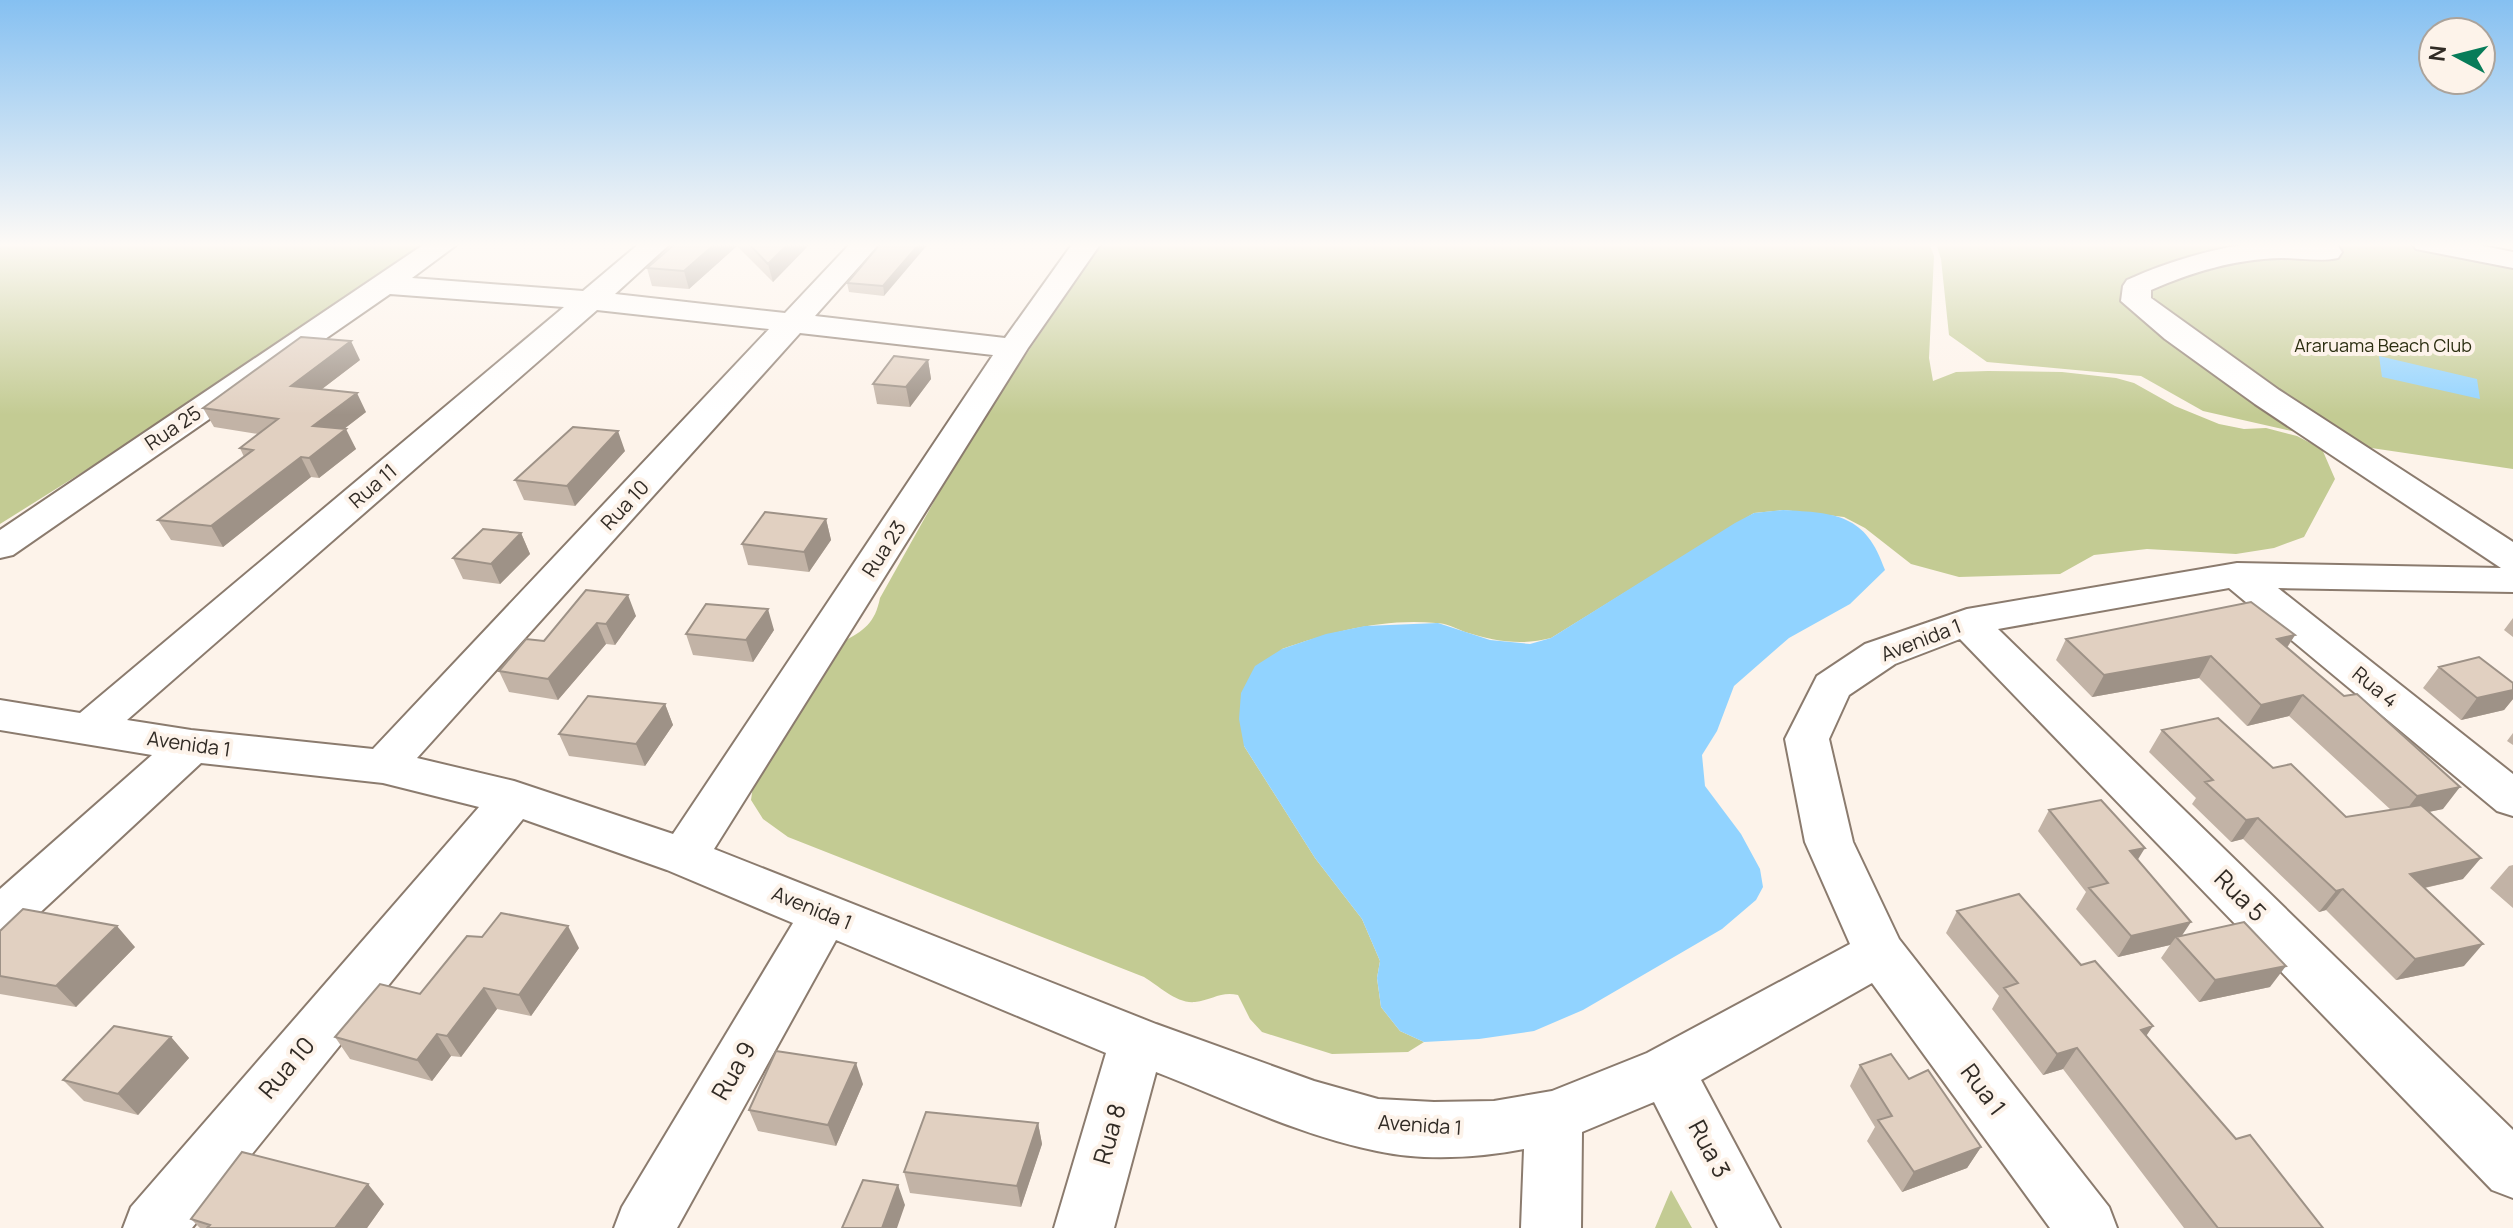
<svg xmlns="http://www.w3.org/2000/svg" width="2513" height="1228" font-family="Manrope,sans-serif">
  <rect width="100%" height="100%" fill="#fdf3ea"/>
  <path fill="#c3cb93" d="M 0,243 L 424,243 L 150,430 L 0,524 Z
    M 1102,243 L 1929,243 L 1934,256 L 1929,358 L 1933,381 L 1956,372 L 1988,371 L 2062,372 L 2116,378 L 2134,383 L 2175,406 L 2219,424 L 2244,429 L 2266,428 L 2297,436 L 2322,449 L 2335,479 L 2304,537 L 2274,548 L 2236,554 L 2147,549 L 2094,555 L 2060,574 L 1959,577 L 1911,564 L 1865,528 L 1844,517 L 1784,510 L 1754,513 L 1551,638 C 1521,646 1494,641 1465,632 C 1456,628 1445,623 1436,623 C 1383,618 1331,632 1282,649 L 1244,746 L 1315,858 L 1362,919 L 1380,961 L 1377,978 L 1381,1007 L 1400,1031 L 1424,1042 L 1408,1052 L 1332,1054 L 1262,1032 L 1250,1019 L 1238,995 C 1221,991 1212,1000 1195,1002 C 1177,1004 1159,986 1144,977 L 788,837 L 763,819 L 751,800 L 755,772 L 842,642 C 864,631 875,623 880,598 L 941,489 L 1010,378 Z
    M 1936,243 L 2397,243 L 2513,266 L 2513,469 L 2358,446 L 2203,411 L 2141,376 L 1987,362 L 1949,335 L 1941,259 Z
    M 1671,1190 L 1692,1228 L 1655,1228 Z"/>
  <path fill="#91d3ff" d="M 2379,356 L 2477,379 L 2480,399 L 2382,377 Z
    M 1783,510 C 1836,513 1866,514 1885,570 L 1850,604 L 1789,638 L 1734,686 L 1717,731 L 1702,755 L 1705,786 L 1741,834 L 1760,869 L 1763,887 L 1756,900 L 1722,929 L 1583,1010 L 1534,1031 L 1479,1039 L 1424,1042 L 1400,1031 L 1381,1007 L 1377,978 L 1380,961 L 1362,919 L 1315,858 L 1244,746 L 1239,719 L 1241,693 L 1255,666 L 1282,649 L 1326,634 L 1365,626 L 1438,623 L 1490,640 L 1530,644 L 1551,638 L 1735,523 L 1754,513 Z"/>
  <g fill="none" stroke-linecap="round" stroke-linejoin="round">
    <defs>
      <path id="street" d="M 426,243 L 459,243 L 412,278 L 583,291 L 640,243 L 671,243 L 615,294 L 785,313 L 851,243 L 880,243 L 815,316 L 1005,338 L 1073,243 L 1101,243 L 1028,348 L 714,849 L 1156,1024 L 1314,1081 L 1378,1099 L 1434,1102 L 1494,1101 L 1552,1091 L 1647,1053 L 1850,944 L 1805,842 L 1785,739 L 1817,676 L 1865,644 L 1967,609 L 2237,563 L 2501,568 L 2255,404 L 2165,339 L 2121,301 L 2123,286 L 2127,280 C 2187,253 2273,230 2338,246 L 2342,252 L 2338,258 C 2320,262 2299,258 2281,258 C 2235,259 2192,272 2151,290 L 2151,298 L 2279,390 L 2513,542 L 2513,592 L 2278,588 L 2513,774 L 2513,816 L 2497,811 L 2229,588 L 1998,629 L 2513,1130 L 2513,1198 L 2492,1190 L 1960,639 L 1895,664 L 1849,695 L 1829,739 L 1853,842 L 1899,939 L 2109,1207 L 2117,1228 L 2050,1228 L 1872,983 L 1701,1080 L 1780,1228 L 1718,1228 L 1654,1102 L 1582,1132 L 1581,1228 L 1521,1228 L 1524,1149 C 1478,1158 1423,1161 1377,1151 C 1301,1136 1228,1100 1156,1072 L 1114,1228 L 1054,1228 L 1106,1053 L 836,940 L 677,1228 L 614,1228 L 622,1207 L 793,923 L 667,870 L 523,819 L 192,1228 L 123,1228 L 131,1207 L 479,807 L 383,783 L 201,763 L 18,933 L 0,939 L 0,889 L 152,755 L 0,730 L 0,700 L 80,713 L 564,307 L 390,294 L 13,555 L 0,558 L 0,530 ZM 597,310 L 769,329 L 373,749 L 191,730 L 127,720 ZM 800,333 L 993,355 L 673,834 L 514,781 L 417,758 Z
        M 2412,243 L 2469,243 L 2513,252 L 2513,268 L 2416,249 Z"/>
    </defs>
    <use href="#street" stroke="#8b7b6e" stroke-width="4"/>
    <use href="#street" fill="#fff" fill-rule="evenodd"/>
  </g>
  <path fill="#c2b3a6" d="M 676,243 L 811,243 L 773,282 L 737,246 L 689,289 L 652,286 L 647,268 Z
    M 881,243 L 884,296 L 849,292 L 847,283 Z
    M 360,360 L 322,389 L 366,412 L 344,429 L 356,449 L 319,478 L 311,477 L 223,547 L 171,540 L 158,520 L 244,457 L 240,448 L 258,434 L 214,427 L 203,408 Z
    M 928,360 L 931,379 L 910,407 L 877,404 L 873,384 Z
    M 625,451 L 575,506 L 524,500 L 515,480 Z
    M 826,519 L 831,540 L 809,572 L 748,565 L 742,544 Z
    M 521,533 L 530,554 L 500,584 L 463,579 L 453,558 Z
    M 586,590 L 636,616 L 615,645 L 606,644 L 558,700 L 509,692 L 499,671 L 544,641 Z
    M 2513,618 L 2513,637 L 2504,630 Z
    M 774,630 L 753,662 L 693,655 L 686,634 Z
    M 2295,635 L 2287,648 L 2443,809 L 2428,812 L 2463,879 L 2425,888 L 2464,966 L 2396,980 L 2326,910 L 2319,912 L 2243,839 L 2231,842 L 2192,804 L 2196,798 L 2149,752 L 2162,730 L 2273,768 L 2346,817 L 2391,810 L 2289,716 L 2247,726 L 2199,678 L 2092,697 L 2056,660 L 2066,639 Z
    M 2439,667 L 2513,683 L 2513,699 L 2504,710 L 2461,720 L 2423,688 Z
    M 665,704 L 673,725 L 645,766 L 569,756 L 559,734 Z
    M 2513,733 L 2513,745 L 2507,741 Z
    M 2049,810 L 2138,860 L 2182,935 L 2270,987 L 2199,1002 L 2161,958 L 2170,945 L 2118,957 L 2076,909 L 2086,892 L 2038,831 Z
    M 2513,865 L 2513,908 L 2490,888 L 2509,866 Z
    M 1957,911 L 2081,965 L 2146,1036 L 2236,1139 L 2323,1228 L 2184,1228 L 2063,1069 L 2043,1075 L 1992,1009 L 1999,996 L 1946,933 Z
    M 0,931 L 135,947 L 76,1007 L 0,994 Z
    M 579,948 L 531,1016 L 497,1009 L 461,1057 L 451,1056 L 432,1081 L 350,1059 L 335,1037 L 420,994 Z
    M 171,1037 L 189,1058 L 138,1115 L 84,1101 L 63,1080 Z
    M 1860,1065 L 1909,1079 L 1981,1147 L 1967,1168 L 1902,1192 L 1867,1141 L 1875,1127 L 1850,1086 Z
    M 863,1084 L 836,1146 L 758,1131 L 749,1110 Z
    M 1038,1123 L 1042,1144 L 1021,1207 L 910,1193 L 904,1172 Z
    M 384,1204 L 367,1228 L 200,1228 L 191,1219 Z"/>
  <path fill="#9e9287" d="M 716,243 L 737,243 L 737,246 L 689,289 L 684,271 Z
    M 789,243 L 811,243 L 773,282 L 768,264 Z
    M 920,243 L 929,243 L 884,296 L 883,286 Z
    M 351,341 L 360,360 L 301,405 L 291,386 Z
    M 928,360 L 931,379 L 910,407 L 906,387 Z
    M 357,393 L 366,412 L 323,445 L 313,426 Z
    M 346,429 L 356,449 L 319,478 L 309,458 Z
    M 618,431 L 625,451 L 575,506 L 567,486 Z
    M 301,457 L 311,477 L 223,547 L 211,526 Z
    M 826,519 L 831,540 L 809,572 L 804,552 Z
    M 521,533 L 530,554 L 500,584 L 491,564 Z
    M 628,595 L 636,616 L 615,645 L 606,624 Z
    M 768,609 L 774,630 L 753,662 L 746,640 Z
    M 597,623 L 606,644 L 558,700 L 548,679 Z
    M 2295,635 L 2281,656 L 2277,639 Z
    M 2211,656 L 2199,678 L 2092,697 L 2104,675 Z
    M 2513,690 L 2513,699 L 2504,710 L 2461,720 L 2477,698 Z
    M 2303,695 L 2289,716 L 2247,726 L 2261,705 Z
    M 665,704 L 673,725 L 645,766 L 636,744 Z
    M 2460,787 L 2443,809 L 2400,818 L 2417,796 Z
    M 2258,818 L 2243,839 L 2231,842 L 2246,820 Z
    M 2145,848 L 2132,869 L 2130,851 Z
    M 2481,858 L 2463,879 L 2392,895 L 2410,874 Z
    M 2343,889 L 2326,910 L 2319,912 L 2336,891 Z
    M 2191,922 L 2179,940 L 2176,937 L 2170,945 L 2118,957 L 2131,936 Z
    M 117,926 L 135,947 L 76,1007 L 56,986 Z
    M 568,926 L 579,948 L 531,1016 L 519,995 Z
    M 2483,944 L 2464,966 L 2396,980 L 2415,959 Z
    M 2286,966 L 2270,987 L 2199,1002 L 2215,980 Z
    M 484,988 L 497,1009 L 461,1057 L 447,1036 Z
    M 2153,1026 L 2138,1048 L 2141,1030 Z
    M 437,1034 L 451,1056 L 432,1081 L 417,1060 Z
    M 171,1037 L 189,1058 L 138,1115 L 118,1094 Z
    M 2077,1048 L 2063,1069 L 2043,1075 L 2057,1054 Z
    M 856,1063 L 863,1084 L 836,1146 L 828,1125 Z
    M 1038,1123 L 1042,1144 L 1021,1207 L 1017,1186 Z
    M 1981,1147 L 1967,1168 L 1902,1192 L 1914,1172 Z
    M 368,1184 L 384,1204 L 367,1228 L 335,1228 Z
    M 898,1185 L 905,1205 L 897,1228 L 882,1228 Z"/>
  <path fill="#e1d0c1" stroke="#9e9287" stroke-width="2" d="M 676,243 L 716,243 L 684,271 L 647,268 Z
    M 748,243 L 789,243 L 768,264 Z
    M 881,243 L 920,243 L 883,286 L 847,283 Z
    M 301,337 L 351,341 L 291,386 L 357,393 L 313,426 L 346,429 L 309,458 L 301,457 L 211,526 L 158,520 L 253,450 L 240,448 L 278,419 L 203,408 Z
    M 894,356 L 928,360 L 906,387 L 873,384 Z
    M 573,427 L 618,431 L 567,486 L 515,480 Z
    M 765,512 L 826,519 L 804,552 L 742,544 Z
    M 483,529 L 521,533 L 491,564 L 453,558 Z
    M 586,590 L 628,595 L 606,624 L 597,623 L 548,679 L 499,671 L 526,639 L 544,641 Z
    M 2251,602 L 2295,635 L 2277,639 L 2344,696 L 2357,694 L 2460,787 L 2417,796 L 2303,695 L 2261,705 L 2211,656 L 2104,675 L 2066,639 Z
    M 706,604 L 768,609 L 746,640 L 686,634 Z
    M 2479,657 L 2513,683 L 2513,690 L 2477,698 L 2439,667 Z
    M 588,696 L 665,704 L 636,744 L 559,734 Z
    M 2218,718 L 2273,768 L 2291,764 L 2346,817 L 2421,805 L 2481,858 L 2410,874 L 2483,944 L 2415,959 L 2343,889 L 2336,891 L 2258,818 L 2246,820 L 2205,782 L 2213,780 L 2162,730 Z
    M 2101,800 L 2145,848 L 2130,851 L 2191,922 L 2131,936 L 2089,888 L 2108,883 L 2049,810 Z
    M 2019,894 L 2081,965 L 2095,961 L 2153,1026 L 2141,1030 L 2236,1139 L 2250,1135 L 2323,1228 L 2218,1228 L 2077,1048 L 2057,1054 L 2004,988 L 2018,983 L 1957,911 Z
    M 23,909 L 117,926 L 56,986 L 0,976 L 0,931 Z
    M 501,913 L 568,926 L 519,995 L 484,988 L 447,1036 L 437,1034 L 417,1060 L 335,1037 L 380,984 L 420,994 L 467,936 L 482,937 Z
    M 2244,922 L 2286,966 L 2215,980 L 2176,937 Z
    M 114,1026 L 171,1037 L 118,1094 L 63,1080 Z
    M 776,1051 L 856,1063 L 828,1125 L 749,1110 Z
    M 1891,1054 L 1909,1079 L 1928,1070 L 1981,1147 L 1914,1172 L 1878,1120 L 1892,1116 L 1860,1065 Z
    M 926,1112 L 1038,1123 L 1017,1186 L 904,1172 Z
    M 242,1152 L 368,1184 L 335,1228 L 207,1228 L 210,1225 L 191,1219 Z
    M 863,1180 L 898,1185 L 882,1228 L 842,1228 Z"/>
  <linearGradient id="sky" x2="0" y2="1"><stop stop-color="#85c0f1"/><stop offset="0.59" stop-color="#fefaf6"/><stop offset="1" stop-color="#fefaf6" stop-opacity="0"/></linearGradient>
  <rect width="2513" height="415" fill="url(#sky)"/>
  <g text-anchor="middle" stroke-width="8" stroke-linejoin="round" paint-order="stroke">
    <g font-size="18" fill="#2b2e10" stroke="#fdf3ea">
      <text x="2383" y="352">Araruama Beach Club</text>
    </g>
    <g font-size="20" fill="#312b25" stroke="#fdf3ea">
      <text transform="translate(173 428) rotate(-34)" y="7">Rua 25</text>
      <text transform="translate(373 486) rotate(-41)" y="7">Rua 11</text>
      <text transform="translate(625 505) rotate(-47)" y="7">Rua 10</text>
      <text transform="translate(884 549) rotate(-57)" y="7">Rua 23</text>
      <text transform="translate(1921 640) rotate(-21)" y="7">Avenida 1</text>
      <text transform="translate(2375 687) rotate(39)" y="7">Rua 4</text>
      <text transform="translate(189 744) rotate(8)" y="7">Avenida 1</text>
      <text transform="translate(812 908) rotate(22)" y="7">Avenida 1</text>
      <text transform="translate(1420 1125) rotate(4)" y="7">Avenida 1</text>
    </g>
    <g font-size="24" fill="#312b25" stroke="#fdf3ea">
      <text transform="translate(2240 896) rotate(45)" y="8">Rua 5</text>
      <text transform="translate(287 1068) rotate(-50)" y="8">Rua 10</text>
      <text transform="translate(734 1071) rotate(-60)" y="8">Rua 9</text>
      <text transform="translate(1983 1090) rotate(53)" y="8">Rua 1</text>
      <text transform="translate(1110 1134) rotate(-74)" y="8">Rua 8</text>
      <text transform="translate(1709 1149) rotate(62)" y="8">Rua 3</text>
    </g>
  </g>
  <g transform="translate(2457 56) rotate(277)"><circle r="38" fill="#fdf3ea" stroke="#aba39b" stroke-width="2"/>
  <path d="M0-6L14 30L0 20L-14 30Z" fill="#077c59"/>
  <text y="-12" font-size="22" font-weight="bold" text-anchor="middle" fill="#312b25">N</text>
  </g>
</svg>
